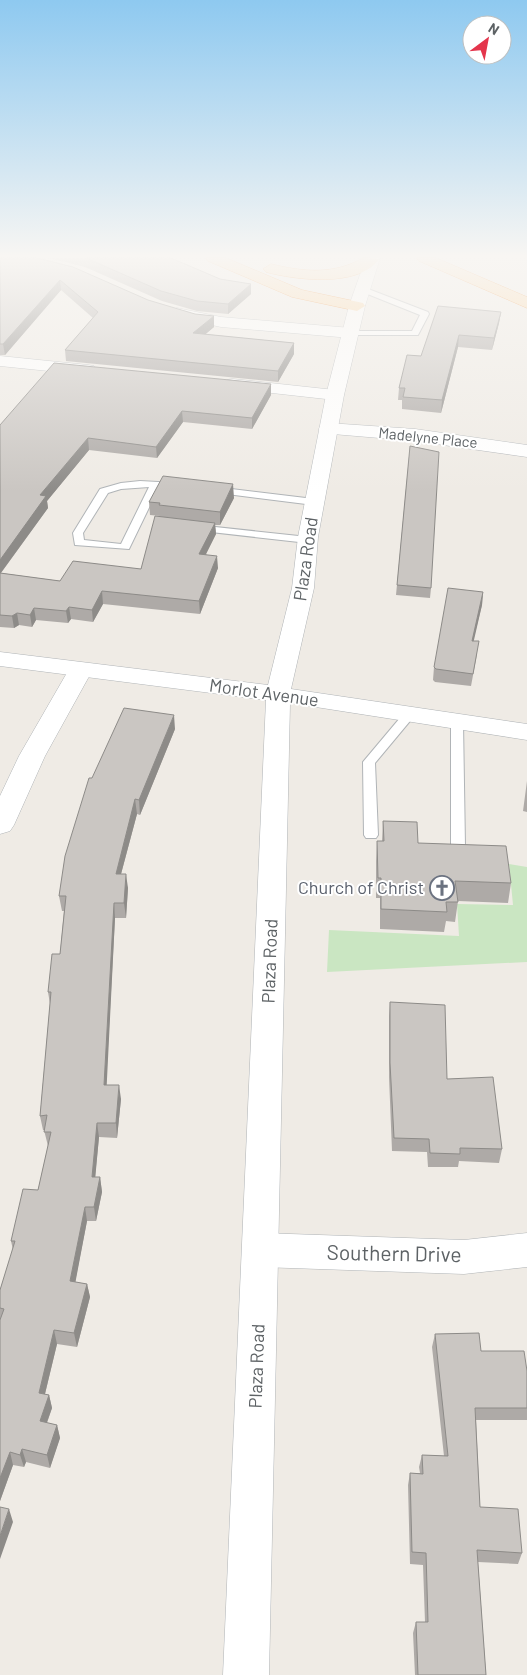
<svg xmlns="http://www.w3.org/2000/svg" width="527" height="1675" font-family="Barlow,sans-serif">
  <rect width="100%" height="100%" fill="#efebe5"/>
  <path fill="#cae6c2" d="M 509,864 L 527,867 L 527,962 L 327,972 L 329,930 L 459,936 L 457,904 L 513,905 Z"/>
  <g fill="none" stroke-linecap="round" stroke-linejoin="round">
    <defs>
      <path id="service" d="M 363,287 L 428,312 L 429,314 L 418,335 L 348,335 L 347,333 L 351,331 L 412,331 L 420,315 L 360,291 L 359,289 Z
        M 140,481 L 176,483 L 181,486 L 176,489 L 159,487 L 129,549 L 75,545 L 73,533 L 100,489 L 121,483 ZM 149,487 L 121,544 L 84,540 L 83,533 L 108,493 L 121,489 Z
        M 215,487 L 314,499 L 319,502 L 314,505 L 211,492 L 210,490 Z
        M 197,525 L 308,537 L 313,540 L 308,543 L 193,530 L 193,526 Z
        M 409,711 L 415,715 L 375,763 L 378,835 L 376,838 L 366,838 L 364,835 L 363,762 L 405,712 Z
        M 457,718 L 463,722 L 465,846 L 458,851 L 451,846 L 451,722 Z"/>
      <path id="minor" d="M 177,308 L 221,317 L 351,328 L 357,330 L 359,333 L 357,336 L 351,338 L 221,327 L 171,316 L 169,313 Z
        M 0,356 L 88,365 L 94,366 L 97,370 L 94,374 L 88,375 L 0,366 Z
        M 233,379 L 335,390 L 341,391 L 344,395 L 341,399 L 335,400 L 227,388 L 224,384 L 227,380 Z
        M 328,423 L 415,429 L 527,445 L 527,457 L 415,441 L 321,433 L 319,429 L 321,425 Z
        M 80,664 L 88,666 L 92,671 L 45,756 L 14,825 L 10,831 L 0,834 L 0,796 L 19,756 L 68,671 L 72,666 Z
        M 261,1233 L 464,1240 L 527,1233 L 527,1267 L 464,1274 L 261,1267 L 248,1262 L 243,1250 L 248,1238 Z"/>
      <path id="tertiary" d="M 366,258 L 380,258 L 365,306 L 344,395 L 318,537 L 314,588 L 291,689 L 527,724 L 527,740 L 290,703 L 269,1675 L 223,1675 L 266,700 L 0,666 L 0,652 L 268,685 L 292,588 L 298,537 L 326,395 L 349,306 Z"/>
      <path id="trunk" d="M 206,258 L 226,258 L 302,290 L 363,303 L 365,306 L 357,311 L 292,297 L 208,261 Z
        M 363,258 L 379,259 C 359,288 295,280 266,272 L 263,269 L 271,264 C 303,272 334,275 363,258 Z
        M 417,258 L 436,258 L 527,297 L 527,308 L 419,261 Z"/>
    </defs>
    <use href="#service" stroke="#b0b4b7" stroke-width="2"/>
    <use href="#minor" stroke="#b0b4b7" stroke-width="1"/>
    <use href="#tertiary" stroke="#b0b4b7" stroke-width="1"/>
    <use href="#trunk" stroke="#ed7507" stroke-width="1"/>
    <use href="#service" fill="#fff" fill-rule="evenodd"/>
    <use href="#minor" fill="#fff" fill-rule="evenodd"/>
    <use href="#tertiary" fill="#fff" fill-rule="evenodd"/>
    <use href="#trunk" fill="#fcd49e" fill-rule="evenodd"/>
  </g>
  <path fill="#aeaaa7" d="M 0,258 L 195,314 L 214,316 L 214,327 L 205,334 L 294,343 L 294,354 L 278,382 L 66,361 L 65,350 L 93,318 L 61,290 L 5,355 L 0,355 Z
    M 49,258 L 171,258 L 220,279 L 251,284 L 251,294 L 228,314 L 197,311 L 162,301 L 85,267 Z
    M 501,312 L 499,323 L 492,350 L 458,347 L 441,413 L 402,409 L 402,400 L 398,400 L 399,388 L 421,356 Z
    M 271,395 L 252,429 L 183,422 L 157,458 L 89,450 L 47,501 L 48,508 L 1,573 L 60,581 L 141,569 L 160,516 L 150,515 L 149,502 L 234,498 L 220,525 L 215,525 L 216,534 L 206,554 L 218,568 L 200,614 L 103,604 L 93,622 L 71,619 L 68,623 L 36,620 L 32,627 L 19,625 L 14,628 L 0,627 L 0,425 Z
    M 410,446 L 431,588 L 430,598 L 396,595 Z
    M 483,592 L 482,605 L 473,641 L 477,654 L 471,686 L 435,682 L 433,680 L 434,667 Z
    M 175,729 L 140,815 L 137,814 L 121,874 L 128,888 L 126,918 L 115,918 L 106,1085 L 121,1099 L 117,1138 L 99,1137 L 95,1177 L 100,1177 L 102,1192 L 96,1221 L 87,1221 L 75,1282 L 87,1284 L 90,1297 L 77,1347 L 57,1344 L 45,1394 L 49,1395 L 52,1408 L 47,1423 L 57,1425 L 60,1438 L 50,1468 L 26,1462 L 24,1467 L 13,1465 L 0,1501 L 0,1290 L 13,1250 L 11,1241 L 38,1190 L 48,1146 L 44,1130 L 43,1130 L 40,1116 L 50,1004 L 48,992 L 60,954 L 64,911 L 62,911 L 59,896 L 92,778 Z
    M 527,781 L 527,812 L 523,811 Z
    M 383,821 L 418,843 L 511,883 L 508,903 L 458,901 L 455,922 L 446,921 L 444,932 L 380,929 L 380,898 L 376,898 L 376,861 L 377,841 L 382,841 Z
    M 390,1002 L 447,1079 L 502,1149 L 499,1163 L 459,1161 L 458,1167 L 428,1167 L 427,1152 L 392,1151 L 389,1077 L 389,1016 Z
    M 435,1334 L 481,1351 L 527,1371 L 527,1420 L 476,1420 L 480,1507 L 522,1553 L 518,1564 L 478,1562 L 486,1675 L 415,1675 L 413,1633 L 416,1622 L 425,1622 L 423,1565 L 410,1564 L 408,1485 L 410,1473 L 420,1473 L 419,1467 L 422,1455 L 444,1456 L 432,1347 Z"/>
  <path fill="#8d8b88" d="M 60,280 L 61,290 L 5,355 L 3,344 Z
    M 251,284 L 251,294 L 228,314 L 228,304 Z
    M 501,312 L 499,323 L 492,350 L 494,338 Z
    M 214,316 L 214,327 L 194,344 L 193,333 Z
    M 459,335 L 458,347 L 441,413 L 442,400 Z
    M 294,343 L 294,354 L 278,382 L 278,371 Z
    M 271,384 L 271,395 L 252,429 L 252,418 Z
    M 182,411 L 183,422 L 157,458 L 156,447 Z
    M 88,438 L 89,450 L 47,501 L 48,508 L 0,574 L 0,560 L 40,495 Z
    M 233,484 L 234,498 L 220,525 L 220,512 Z
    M 215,523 L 216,534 L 200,566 L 199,554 Z
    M 217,556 L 218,568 L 200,614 L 199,601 Z
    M 102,591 L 103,604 L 93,622 L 92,610 Z
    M 483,592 L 482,605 L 471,653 L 472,641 Z
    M 69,607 L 71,619 L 68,623 L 66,611 Z
    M 34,608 L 36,620 L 32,627 L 30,615 Z
    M 17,613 L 19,625 L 14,628 L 12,616 Z
    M 174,715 L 175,729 L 140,815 L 139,800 Z
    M 135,799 L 137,814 L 117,889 L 116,874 Z
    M 126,874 L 128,888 L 126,918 L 124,903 Z
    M 114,903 L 115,918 L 106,1099 L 104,1085 Z
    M 119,1085 L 121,1099 L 117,1138 L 116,1123 Z
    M 97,1123 L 99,1137 L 94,1191 L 92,1177 Z
    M 100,1177 L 102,1192 L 96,1221 L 94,1207 Z
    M 85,1207 L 87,1221 L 73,1295 L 70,1281 Z
    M 87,1284 L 90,1297 L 77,1347 L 74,1333 Z
    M 54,1330 L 57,1344 L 42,1406 L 39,1393 Z
    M 49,1395 L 52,1408 L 43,1433 L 40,1421 Z
    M 57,1425 L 60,1438 L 50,1468 L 47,1455 Z
    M 22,1449 L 26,1462 L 24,1467 L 20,1455 Z
    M 10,1452 L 13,1465 L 0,1501 L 0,1478 Z
    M 9,1509 L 13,1522 L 0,1559 L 0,1536 Z"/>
  <path fill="#cac6c2" stroke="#8d8b88" d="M 0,258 L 37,258 L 73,267 L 148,300 L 195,314 L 214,316 L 193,333 L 294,343 L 278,371 L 65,350 L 98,312 L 60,280 L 3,344 L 0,344 Z
    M 86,258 L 171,258 L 220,279 L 251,284 L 228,304 L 197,301 L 161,291 Z
    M 438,306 L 501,312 L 494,338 L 459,335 L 442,400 L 403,397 L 405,388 L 399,388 L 407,355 L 421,356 Z
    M 54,363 L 271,384 L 252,418 L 182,411 L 156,447 L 88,438 L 40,495 L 46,496 L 0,560 L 0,425 Z
    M 410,446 L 439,452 L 431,588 L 397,585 Z
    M 163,476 L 233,484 L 220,512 L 159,505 L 160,503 L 149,502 Z
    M 155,516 L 215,523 L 199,554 L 217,556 L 199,601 L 102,591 L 92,610 L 69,607 L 66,611 L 34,608 L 30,615 L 17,613 L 12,616 L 0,615 L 0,573 L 60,581 L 73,561 L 141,569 Z
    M 448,588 L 483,592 L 472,641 L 479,641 L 473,674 L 436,669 L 434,667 Z
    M 124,708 L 174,715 L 139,800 L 135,799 L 116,874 L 126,874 L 124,903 L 114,903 L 104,1085 L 119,1085 L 116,1123 L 97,1123 L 92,1177 L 100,1177 L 94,1207 L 85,1207 L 70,1281 L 87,1284 L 74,1333 L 54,1330 L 39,1393 L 49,1395 L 40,1421 L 57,1425 L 47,1455 L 22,1449 L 20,1455 L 10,1452 L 0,1478 L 0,1320 L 4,1309 L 0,1308 L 0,1290 L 15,1241 L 11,1241 L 23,1189 L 38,1190 L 51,1132 L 44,1132 L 47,1115 L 40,1116 L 51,992 L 48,992 L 52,954 L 60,954 L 66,896 L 59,896 L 65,856 L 89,778 L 92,778 Z
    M 383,821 L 417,822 L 418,843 L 506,846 L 511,883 L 455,881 L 458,902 L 446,902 L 447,912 L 381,909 L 381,878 L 378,878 L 377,841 L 384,841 Z
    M 390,1002 L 445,1005 L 447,1079 L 493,1077 L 502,1149 L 460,1148 L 460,1154 L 430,1153 L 429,1139 L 394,1138 L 390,1063 Z
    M 479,1333 L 481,1351 L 524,1351 L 527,1371 L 527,1408 L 475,1408 L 480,1507 L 518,1509 L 522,1553 L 477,1550 L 486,1675 L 418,1675 L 416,1622 L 428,1622 L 426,1553 L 412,1552 L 410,1473 L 423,1474 L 422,1455 L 448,1456 L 435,1334 Z
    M 0,1507 L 9,1509 L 0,1536 Z"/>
  <linearGradient id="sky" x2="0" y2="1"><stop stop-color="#8ec9f0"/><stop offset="0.52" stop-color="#f8f6f3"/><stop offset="1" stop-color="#f8f6f3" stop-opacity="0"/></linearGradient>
  <rect width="527" height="492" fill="url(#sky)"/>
  <defs>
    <symbol id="church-ring" viewBox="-11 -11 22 22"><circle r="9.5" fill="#fff" stroke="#6b7280" stroke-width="1.5"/><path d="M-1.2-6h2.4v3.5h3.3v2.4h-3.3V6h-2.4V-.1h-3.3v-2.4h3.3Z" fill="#6b7280"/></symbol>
  </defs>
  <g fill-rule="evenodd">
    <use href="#church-ring" x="428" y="874" width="28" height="28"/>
  </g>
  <g text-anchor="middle" stroke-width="4" stroke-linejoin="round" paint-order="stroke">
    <g font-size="15" fill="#5d6265" stroke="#fff">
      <text transform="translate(428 438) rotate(6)" y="5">Madelyne Place</text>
    </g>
    <g font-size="18" fill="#5d6265" stroke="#fff">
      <text transform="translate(306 559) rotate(-82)" y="6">Plaza Road</text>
      <text transform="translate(264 693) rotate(8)" y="6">Morlot Avenue</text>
      <text transform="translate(270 961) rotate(-88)" y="6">Plaza Road</text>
      <text transform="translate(257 1366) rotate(-88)" y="6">Plaza Road</text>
    </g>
    <g font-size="18" fill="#5b616d" stroke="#fff" text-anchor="end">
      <text x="424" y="894">Church of Christ</text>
    </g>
    <g font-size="21" fill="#5d6265" stroke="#fff">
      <text transform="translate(394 1254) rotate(1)" y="7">Southern Drive</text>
    </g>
  </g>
  <g transform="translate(487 40) rotate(32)"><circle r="24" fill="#ffffff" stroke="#bec0c1"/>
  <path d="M0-4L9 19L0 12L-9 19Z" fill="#e4354c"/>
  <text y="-8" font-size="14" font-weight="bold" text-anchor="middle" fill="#5d6265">N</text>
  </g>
</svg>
